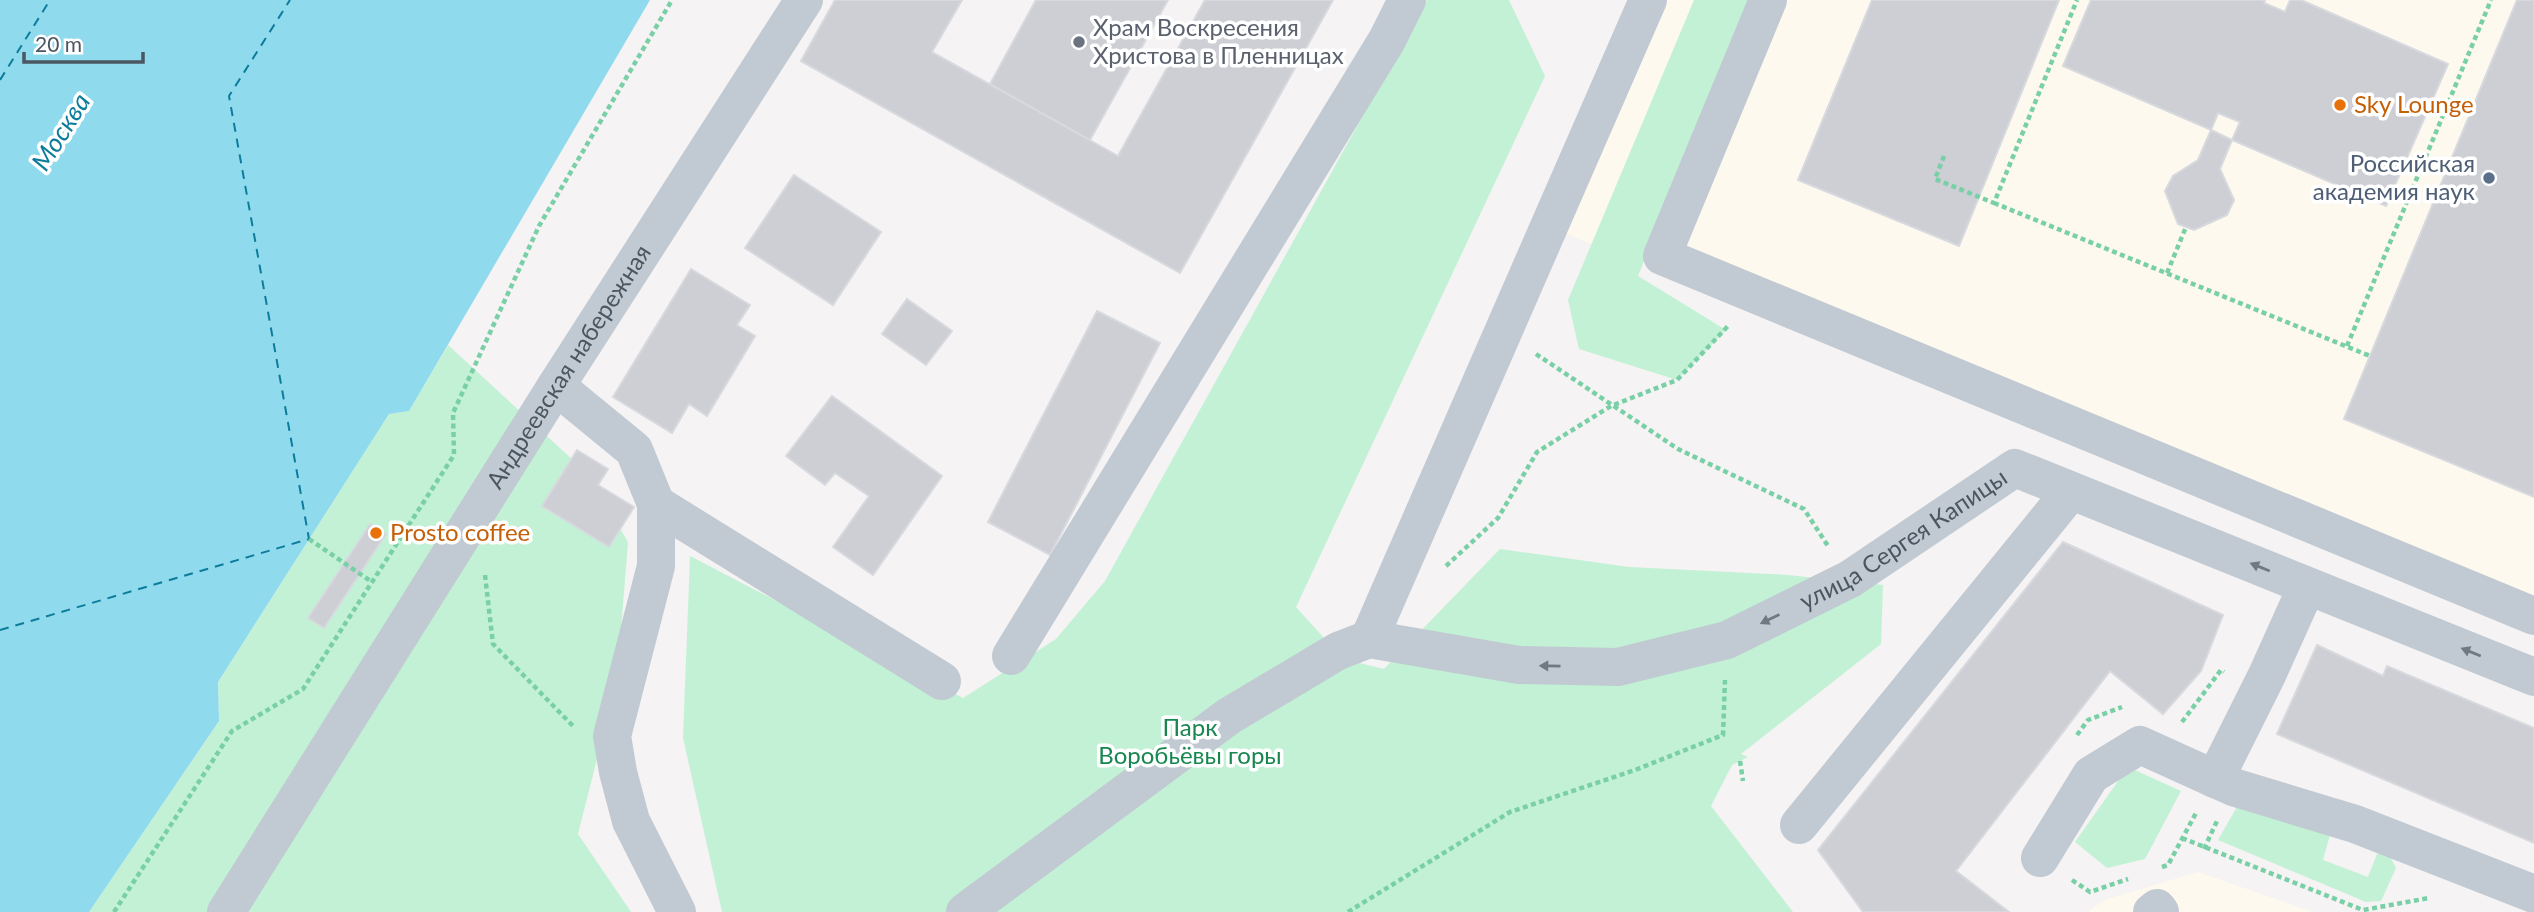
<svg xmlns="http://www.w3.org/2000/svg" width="2534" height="912" font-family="Lato,sans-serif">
  <rect width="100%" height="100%" fill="#f5f3f3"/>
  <path fill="#fdf9ef" d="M 1659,0 L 2534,0 L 2534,617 L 1557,230 Z
    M 2198,872 L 2313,912 L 2088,912 L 2104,900 Z"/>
  <path fill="#c3f1d5" d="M 1427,0 L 1509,0 L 1545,76 L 1296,607 L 1343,659 L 1384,669 L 1500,549 L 1629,567 L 1788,575 L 1883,585 L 1881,644 L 1741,754 L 1748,757 L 1732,765 L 1711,806 L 1793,912 L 722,912 L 683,738 L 690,556 L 963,698 L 1056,639 L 1105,581 Z
    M 1694,0 L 1749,0 L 1638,276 L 1726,330 L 1677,380 L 1579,349 L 1568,300 Z
    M 448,345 L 587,473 L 628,542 L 617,680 L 578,834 L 631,912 L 89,912 L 219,721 L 218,682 L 389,414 L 409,411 Z
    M 2128,767 L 2181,791 L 2145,859 L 2107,868 L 2075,842 Z
    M 2238,805 L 2330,835 L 2323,860 L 2368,877 L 2377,854 L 2387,851 L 2396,868 L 2381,901 L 2366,902 L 2218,840 Z"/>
  <path fill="#90daee" d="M 0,0 L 650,0 L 409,411 L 389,414 L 218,682 L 219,721 L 89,912 L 0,912 Z"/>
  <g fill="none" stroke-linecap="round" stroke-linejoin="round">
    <path stroke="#0c7c9b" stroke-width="2" stroke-dasharray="9 7" stroke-linecap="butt" d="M 0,80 L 50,0
      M 0,630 L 309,539 L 229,96 L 290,0"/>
  </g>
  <path fill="#cdcfd5" stroke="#d7d9de" stroke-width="2" d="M 835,0 L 962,0 L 932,52 L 1118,156 L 1205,0 L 1333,0 L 1180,273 L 801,61 Z
    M 1036,0 L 1168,0 L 1090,140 L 990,84 Z
    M 1872,0 L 2059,0 L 1959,246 L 1798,180 Z
    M 2091,0 L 2265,0 L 2264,3 L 2285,12 L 2290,0 L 2301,0 L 2448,64 L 2386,206 L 2232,140 L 2240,122 L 2218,113 L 2211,130 L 2063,66 Z
    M 2517,0 L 2534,0 L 2534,497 L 2344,419 Z
    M 2211,130 L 2232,140 L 2220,169 L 2234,200 L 2227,215 L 2194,230 L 2178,224 L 2165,191 L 2173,176 L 2198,160 Z
    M 794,175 L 881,232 L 833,305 L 745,248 Z
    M 691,269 L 750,305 L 737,325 L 755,336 L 707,416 L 689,404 L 672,433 L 613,397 Z
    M 907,299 L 952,331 L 926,365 L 882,334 Z
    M 1097,311 L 1160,343 L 1050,555 L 988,522 Z
    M 832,396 L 942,476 L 873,575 L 833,547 L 869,496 L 835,473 L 825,485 L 786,456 Z
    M 577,450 L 608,469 L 598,485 L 634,507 L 609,547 L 542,506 Z
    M 370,524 L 386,534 L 324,628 L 308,618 Z
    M 2063,542 L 2223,615 L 2201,671 L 2163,714 L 2110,671 L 1956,871 L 2009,912 L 1863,912 L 1818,850 Z
    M 2317,645 L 2383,676 L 2387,666 L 2534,728 L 2534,843 L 2277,734 Z"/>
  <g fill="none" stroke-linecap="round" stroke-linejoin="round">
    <path stroke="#7ad0a6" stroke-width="4.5" stroke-dasharray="5 3.5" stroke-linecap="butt" d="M 1944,156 L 1935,179 L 1994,203 L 2077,0
      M 1994,203 L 2370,356
      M 2167,273 L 2186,227
      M 2347,346 L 2491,0
      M 1536,354 L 1678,449 L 1804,509 L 1828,546
      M 309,539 L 372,582
      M 1446,566 L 1498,518 L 1537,452 L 1611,406 L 1677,380 L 1728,326
      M 485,575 L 493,644 L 573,726
      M 2182,722 L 2221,670 L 2224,672
      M 2077,735 L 2088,720 L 2122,707
      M 1740,761 L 1743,781
      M 2182,838 L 2363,910 L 2429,898
      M 2204,849 L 2217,821
      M 2162,867 L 2168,865 L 2196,813
      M 2072,880 L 2090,892 L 2128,879
      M 114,912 L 232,731 L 303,689 L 454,455 L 453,413 L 539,226 L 672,0
      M 1348,912 L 1510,812 L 1635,770 L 1723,735 L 1725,680"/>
    <g stroke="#c1cad2" stroke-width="38">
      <path d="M 1768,0 L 1662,256 L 2534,616"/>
      <path d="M 556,386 L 634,450 L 656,504 L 656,566 L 612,736 L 618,772 L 631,821 L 677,912"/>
      <path d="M 656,504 L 942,681"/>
      <path d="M 2307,586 L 2267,675 L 2215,779 L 2233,787 L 2355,824 L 2534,894"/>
      <path id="s1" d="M 1369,639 L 1519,665 L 1618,667 L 1727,640 L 1850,579 L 2015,468 L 2534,677"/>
      <path d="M 1369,639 L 1648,0"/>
      <path d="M 1011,656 L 1387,40 L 1407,0"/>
      <path d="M 1799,825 L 2071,491"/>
      <path d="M 2040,858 L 2091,775 L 2140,745 L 2215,779"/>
      <path id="s2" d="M 226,912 L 556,386 L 804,0"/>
      <path d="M 965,912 L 1229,716 L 1338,651 L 1369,639"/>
      <path d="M 2152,912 L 2157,908 L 2160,912"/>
    </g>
  </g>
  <defs><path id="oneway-solid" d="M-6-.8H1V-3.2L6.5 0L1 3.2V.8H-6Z" transform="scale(1.75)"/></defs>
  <g fill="#6e7983">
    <use href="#oneway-solid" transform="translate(2260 567) rotate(-158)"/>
    <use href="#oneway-solid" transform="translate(1770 619) rotate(154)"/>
    <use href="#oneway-solid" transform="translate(2471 652) rotate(-158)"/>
    <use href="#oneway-solid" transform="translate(1550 666) rotate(-179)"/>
  </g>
  <circle fill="#6b7280" stroke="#fff" stroke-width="2.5" cx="1079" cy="42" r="7"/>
  <g fill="#e8710a" stroke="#fff" stroke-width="2.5">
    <circle cx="2340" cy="105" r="7"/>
    <circle cx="376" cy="533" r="7"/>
  </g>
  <circle fill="#5c6f8a" stroke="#fff" stroke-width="2.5" cx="2489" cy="178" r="7"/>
  <g text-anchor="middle" stroke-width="7" stroke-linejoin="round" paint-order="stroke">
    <g font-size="24" fill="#5b616d" stroke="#fff" text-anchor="start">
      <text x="1093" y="36">Храм Воскресения<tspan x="1093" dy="28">Христова в Пленницах</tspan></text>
    </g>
    <g font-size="24" fill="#c56008" stroke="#fff" text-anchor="start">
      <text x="2354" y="113">Sky Lounge</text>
      <text x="390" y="541">Prosto coffee</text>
    </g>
    <g font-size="24" fill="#4e5e75" stroke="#fff" text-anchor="end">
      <text x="2475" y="172">Российская<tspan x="2475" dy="28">академия наук</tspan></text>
    </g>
    <g font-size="24" fill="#4a5661" stroke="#fff">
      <text dy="8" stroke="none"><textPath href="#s2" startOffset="644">Андреевская набережная</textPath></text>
      <text dy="8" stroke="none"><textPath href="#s1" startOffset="567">улица Сергея Капицы</textPath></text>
    </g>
    <g font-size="24" fill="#17864f" stroke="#fff">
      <text x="1190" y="736">Парк<tspan x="1190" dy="28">Воробьёвы горы</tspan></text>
    </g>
    <g font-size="26" font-style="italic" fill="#0c7c9b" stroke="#fff">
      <text transform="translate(61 132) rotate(-58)" y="9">Москва</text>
    </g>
  </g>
  <path d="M24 52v10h119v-10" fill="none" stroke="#4a5661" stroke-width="3.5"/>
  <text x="35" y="52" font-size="21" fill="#4a5661" stroke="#ffffff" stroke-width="5" paint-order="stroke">20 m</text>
</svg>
